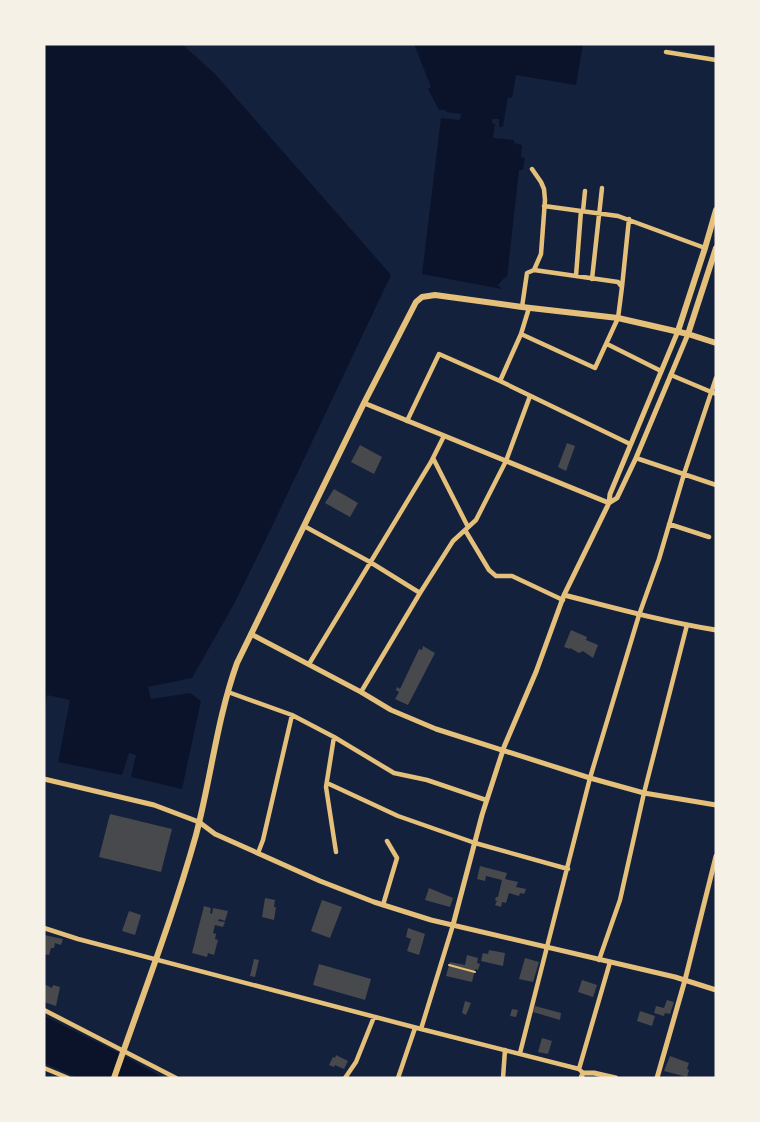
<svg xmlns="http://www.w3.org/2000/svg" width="760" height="1122" font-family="'IBM Plex Serif',serif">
  <rect width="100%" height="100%" fill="#14213d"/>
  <path fill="#0b132b" d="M 44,44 L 182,44 L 215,74 L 391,275 L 267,537 L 234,604 L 192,678 L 148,687 L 151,699 L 190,693 L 201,701 L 182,789 L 131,777 L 136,755 L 129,753 L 122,775 L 58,762 L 70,700 L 47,695 L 44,711 Z
    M 414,44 L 583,44 L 576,85 L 516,75 L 512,98 L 508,97 L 503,127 L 499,127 L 499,119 L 492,119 L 492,123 L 495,124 L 493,138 L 514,140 L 514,143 L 522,145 L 521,157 L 525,158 L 523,170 L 519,170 L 507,278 L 505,277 L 498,285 L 502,289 L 422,274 L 441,118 L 460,120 L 461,114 L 446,112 L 445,110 L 439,110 L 428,89 L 431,87 Z
    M 44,1016 L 113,1050 L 164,1078 L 78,1078 L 44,1063 Z"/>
  <path fill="#48494c" d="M 567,443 L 575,446 L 566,471 L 558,467 Z
    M 360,445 L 382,457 L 374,474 L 351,462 Z
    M 334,489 L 358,503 L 350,517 L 325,503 Z
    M 571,630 L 587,637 L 586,640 L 598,645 L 593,658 L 583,651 L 579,653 L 570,648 L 570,649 L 564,647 Z
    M 423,646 L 435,653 L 408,705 L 395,699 L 399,692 L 396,690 L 397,687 L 400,689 L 419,649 L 422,650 Z
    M 110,814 L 172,829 L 161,872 L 99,857 Z
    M 480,866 L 507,873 L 505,879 L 518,882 L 516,887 L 526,889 L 524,894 L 520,893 L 519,896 L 509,893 L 506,903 L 502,902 L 501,907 L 495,905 L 497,901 L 495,900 L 496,897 L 498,897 L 502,880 L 486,876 L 485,881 L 477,879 Z
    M 429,888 L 453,898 L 450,907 L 425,900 Z
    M 265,898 L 275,900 L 274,907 L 276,907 L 274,920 L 262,917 Z
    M 322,900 L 342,907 L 330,938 L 311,931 Z
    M 204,906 L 211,908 L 210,913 L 212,914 L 213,908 L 228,911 L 225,921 L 219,919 L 218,921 L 225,922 L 223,927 L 215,925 L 213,933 L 216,934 L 215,939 L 218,940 L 214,955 L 208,953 L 207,957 L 192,953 Z
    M 129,911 L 141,915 L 135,935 L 122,931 Z
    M 408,928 L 425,934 L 419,955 L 407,951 L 411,939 L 406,937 Z
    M 44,935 L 63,939 L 61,945 L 55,943 L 54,948 L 51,948 L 49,955 L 44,954 Z
    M 489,950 L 505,953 L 503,966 L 481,961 L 483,953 L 488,954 Z
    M 467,955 L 478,958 L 477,963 L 480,964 L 478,970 L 475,969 L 472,982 L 446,976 L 450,962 L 465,965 Z
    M 525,958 L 539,962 L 533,982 L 519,979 Z
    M 254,959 L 259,960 L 255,977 L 250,976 Z
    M 319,964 L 371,979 L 365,1000 L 313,985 Z
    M 582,980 L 597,985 L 593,997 L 578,992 Z
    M 44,984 L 52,988 L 53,985 L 60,987 L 56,1006 L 44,1002 Z
    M 667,1000 L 674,1002 L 670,1014 L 665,1013 L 664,1016 L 654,1013 L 656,1006 L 664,1008 Z
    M 465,1001 L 471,1003 L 466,1015 L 462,1013 Z
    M 535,1006 L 561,1013 L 560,1020 L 533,1012 Z
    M 512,1009 L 518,1010 L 516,1017 L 510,1016 Z
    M 640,1011 L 655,1016 L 652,1026 L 637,1021 Z
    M 542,1038 L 552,1041 L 548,1054 L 538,1052 Z
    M 336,1055 L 348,1061 L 344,1069 L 335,1065 L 334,1067 L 329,1065 L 333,1057 L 335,1058 Z
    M 670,1056 L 689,1063 L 687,1069 L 689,1070 L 687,1077 L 664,1071 Z"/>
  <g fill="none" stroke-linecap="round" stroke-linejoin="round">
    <path stroke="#e5c07b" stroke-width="2" d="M 449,965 L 475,972"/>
    <path stroke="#e5c07b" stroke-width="4.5" d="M 666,52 L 716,60
      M 544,206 L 618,216 L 705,248
      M 583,211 L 585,191
      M 576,276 L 581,211
      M 592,279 L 602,188
      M 622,287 L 629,219
      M 522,307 L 527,273 L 534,270 L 541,254 L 545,200 L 544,189 L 541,182 L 532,169
      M 521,334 L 595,368 L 618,318 L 622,287 L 618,282 L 534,270
      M 607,344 L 661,371
      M 671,375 L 716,394
      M 500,381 L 521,334 L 529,308
      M 407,421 L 439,354 L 500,381 L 630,444
      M 433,458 L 468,527
      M 636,458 L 716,485
      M 669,524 L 709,537
      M 304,526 L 370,562 L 420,593
      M 465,530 L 489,570 L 496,576 L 512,576 L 563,600
      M 309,664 L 431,462 L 444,436
      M 228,692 L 292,715 L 334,737 L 394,773 L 427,780 L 486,800
      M 361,692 L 420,593 L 453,541 L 476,520 L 506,461 L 530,396
      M 334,737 L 326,787 L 336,852
      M 327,783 L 398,816 L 475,843 L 568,869
      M 258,853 L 263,840 L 292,715
      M 383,905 L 397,858 L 387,841
      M 44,928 L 78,939 L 421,1029 L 579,1069 L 583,1073
      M 599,960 L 620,900 L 644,793 L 687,625
      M 44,1010 L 176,1078
      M 421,1029 L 453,925
      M 520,1053 L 590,778 L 639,615 L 659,559 L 684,474 L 716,378
      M 44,1068 L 68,1078
      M 579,1069 L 610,962
      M 345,1078 L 356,1062 L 374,1017
      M 398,1078 L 415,1028
      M 503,1078 L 505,1050"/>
    <path stroke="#e5c07b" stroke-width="5" d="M 364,403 L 609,503 L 564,595 L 536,672 L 504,747 L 482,815 L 453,925
      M 609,503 L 617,498 L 636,458 L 688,334
      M 609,503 L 610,494 L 678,331
      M 564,595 C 615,608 665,622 716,630
      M 251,634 L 361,692 L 391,710 L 436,729 L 590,778 L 644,793 L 716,805
      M 199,822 L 215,834 L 320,881 L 374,902 L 431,920 L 675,977 L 716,990
      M 581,1078 L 583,1073 L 594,1073 L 616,1078
      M 657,1078 L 685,980 L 716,856"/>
    <path stroke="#e5c07b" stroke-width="5" d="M 44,779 L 154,805 L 199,822"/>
    <path stroke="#e5c07b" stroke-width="6" d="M 678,331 L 705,248 L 716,210
      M 688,334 L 716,248
      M 114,1078 C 142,997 173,917 196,835 C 211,778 217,719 237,663 L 364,403 L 416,302 L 422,297 L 435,295 L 522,307 L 618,318 L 688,334 L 716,343"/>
  </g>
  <rect width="760" height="1122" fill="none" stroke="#f6f1e7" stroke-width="91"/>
</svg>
